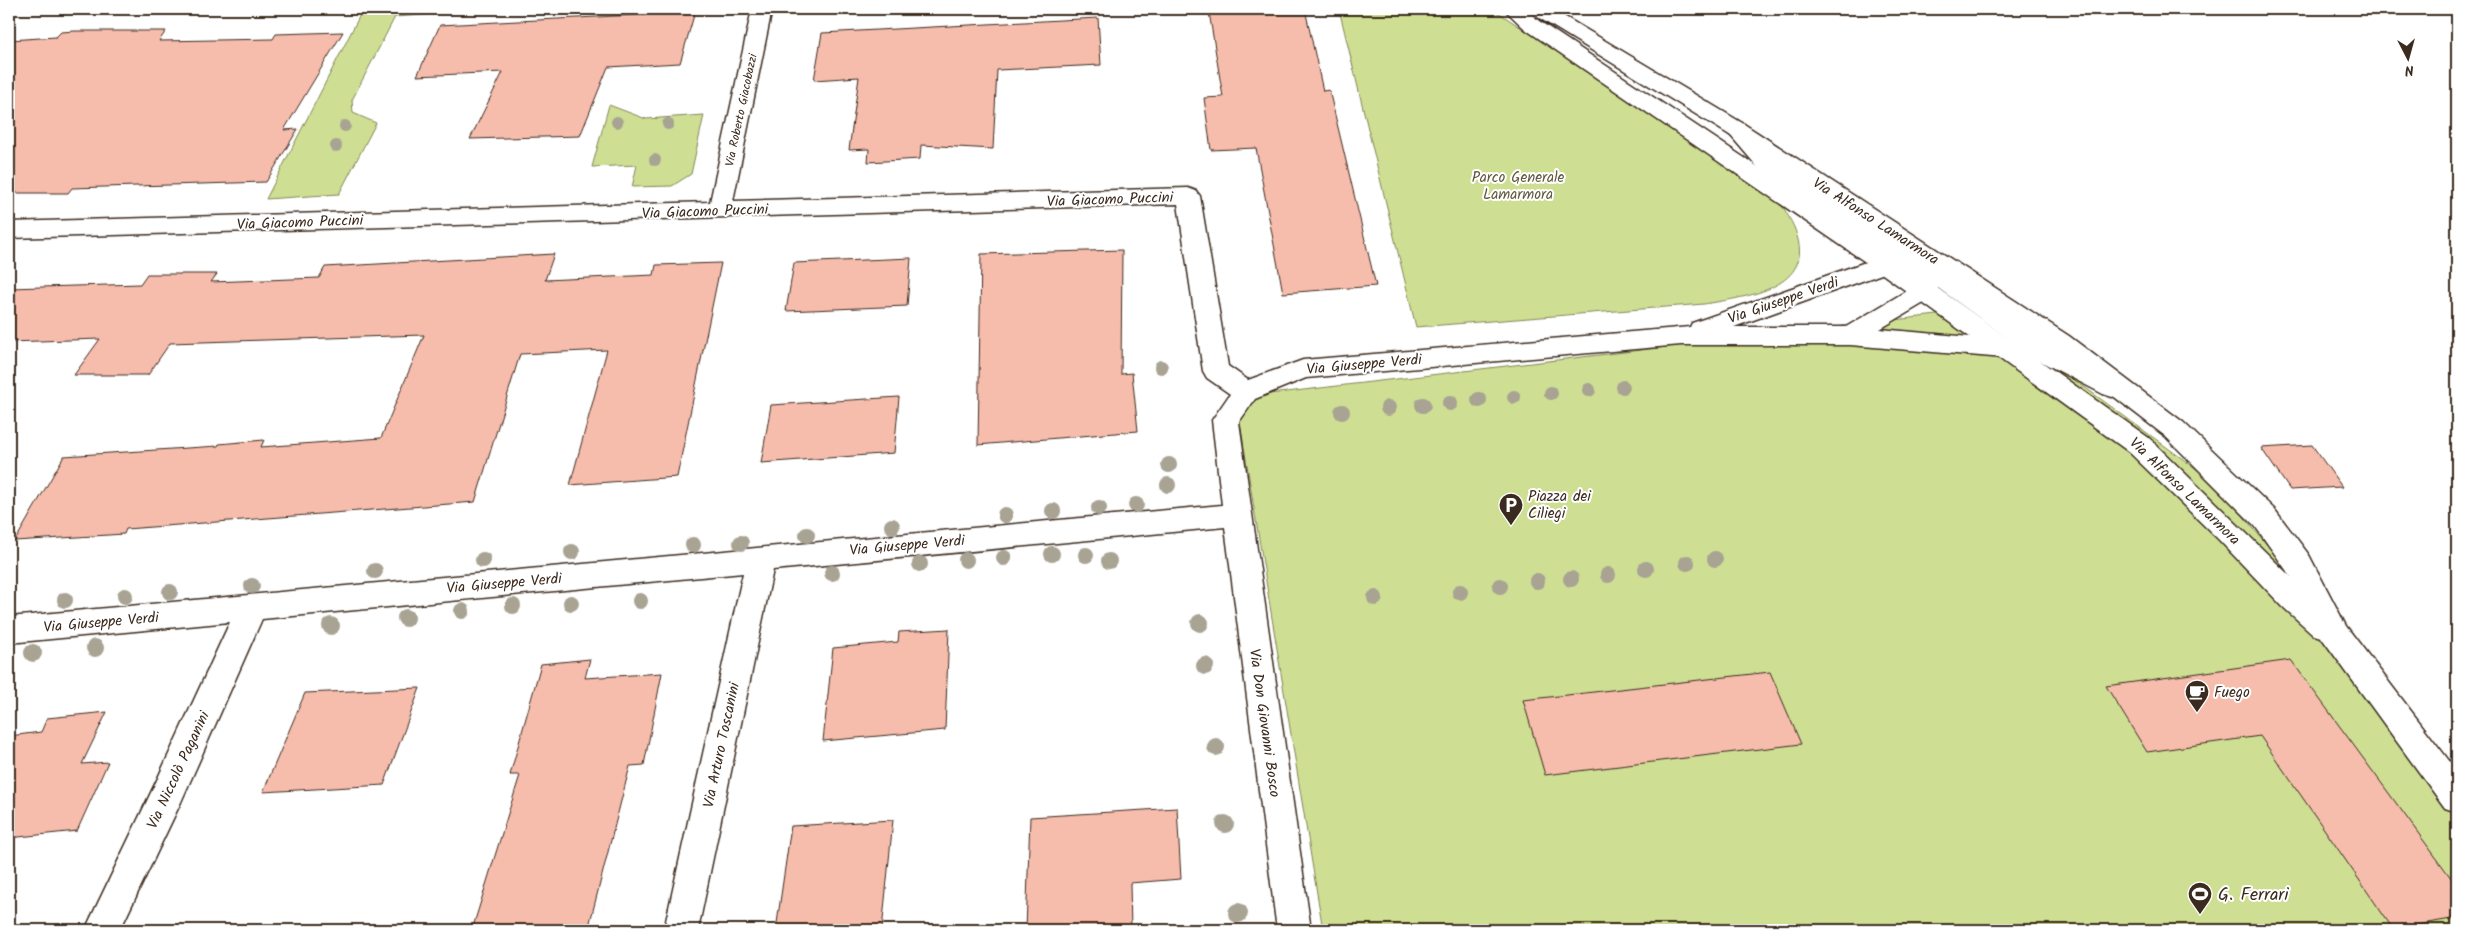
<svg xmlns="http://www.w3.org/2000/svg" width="2466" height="939" font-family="Kalam,sans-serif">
  <rect width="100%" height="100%" fill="#fff"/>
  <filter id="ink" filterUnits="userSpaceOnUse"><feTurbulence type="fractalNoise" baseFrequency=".02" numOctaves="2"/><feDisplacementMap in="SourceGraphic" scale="10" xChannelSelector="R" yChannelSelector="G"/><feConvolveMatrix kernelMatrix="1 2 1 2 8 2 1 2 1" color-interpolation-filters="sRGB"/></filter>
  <g filter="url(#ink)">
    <path fill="#cedf93" stroke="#848458" d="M 363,9 L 462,9 L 461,12 L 395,17 L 352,100 L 353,113 L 376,123 L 339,194 L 266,199 Z
      M 1339,9 L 1493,9 L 1778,198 C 1784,210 1794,223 1797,236 C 1814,290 1740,298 1704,304 L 1416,327 Z
      M 609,105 L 646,119 L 704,115 L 691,174 L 672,186 L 632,187 L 637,165 L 592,167 Z
      M 1979,310 L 2217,484 L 2309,596 L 2457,818 L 2457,930 L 1323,930 L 1236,398 Z"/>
    <path fill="#f6bdad" stroke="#3b2a1e" d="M 1220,9 L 1305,9 L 1323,91 L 1329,90 L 1376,286 L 1283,293 L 1256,148 L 1211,150 L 1204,98 L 1223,97 L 1209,12 L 1221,11 Z
      M 695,12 L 680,63 L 608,67 L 580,136 L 470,139 L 503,72 L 417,76 L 440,25 Z
      M 1098,18 L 1101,65 L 997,70 L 993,149 L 921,145 L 920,159 L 868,162 L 869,149 L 849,150 L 859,77 L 814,80 L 822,33 Z
      M 75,31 L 166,31 L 159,41 L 273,39 L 276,34 L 343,32 L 284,130 L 298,129 L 266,182 L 72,188 L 68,193 L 9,193 L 9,40 L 56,37 L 61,32 Z
      M 1122,250 L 1121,374 L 1132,373 L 1138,431 L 978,445 L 981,254 Z
      M 554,254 L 545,280 L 654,275 L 656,265 L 721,263 L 677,477 L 570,485 L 607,350 L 520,354 L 475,502 L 126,529 L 124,534 L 15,541 L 64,456 L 218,446 L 219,444 L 264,440 L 261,447 L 381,438 L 424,335 L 170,343 L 148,375 L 74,375 L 100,339 L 9,342 L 9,288 L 140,284 L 147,274 L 217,274 L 211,282 L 319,278 L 325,267 Z
      M 911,258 L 907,306 L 786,311 L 794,263 Z
      M 899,397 L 894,453 L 761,463 L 771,405 Z
      M 2312,445 L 2342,487 L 2290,490 L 2261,448 Z
      M 949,629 L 945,730 L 823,741 L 833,648 L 898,642 L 899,632 Z
      M 590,659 L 585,678 L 662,673 L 644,765 L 630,766 L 588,930 L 472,930 L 520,775 L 510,775 L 541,664 Z
      M 2291,660 L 2457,886 L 2457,918 L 2393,929 L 2260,736 L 2147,752 L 2106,686 Z
      M 1770,672 L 1801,744 L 1545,775 L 1523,700 Z
      M 420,688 L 384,785 L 263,792 L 305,693 Z
      M 107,712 L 82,764 L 108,762 L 77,831 L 9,838 L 9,736 L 41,732 L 47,718 Z
      M 1177,808 L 1181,879 L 1130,883 L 1131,930 L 1026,930 L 1030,817 Z
      M 893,820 L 882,930 L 776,930 L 791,826 Z"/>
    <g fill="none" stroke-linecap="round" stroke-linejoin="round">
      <defs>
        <path id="street" d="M 752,9 L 772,9 L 733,201 L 1188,188 L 1196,191 L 1200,196 L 1228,366 L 1248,380 L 1303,360 L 1690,327 L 1692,323 L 1877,258 L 1890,256 L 1760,170 L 1725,129 L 1728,124 L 1736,122 L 1744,124 L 1776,160 L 1936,263 L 2054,345 L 2121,380 L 2125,387 L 2121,394 L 2112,397 L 2103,394 L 2036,359 L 1938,288 L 1934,297 L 1880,329 L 2004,340 L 2013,342 L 2017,349 L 2013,356 L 2004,358 L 1850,345 L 1681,345 L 1306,378 L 1255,399 L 1239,422 L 1311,930 L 1277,930 L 1225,527 L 773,570 L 698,930 L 664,930 L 743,573 L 262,619 L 181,802 L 120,930 L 85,930 L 157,780 L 230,622 L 9,643 L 9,617 L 1222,505 L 1212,420 L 1230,394 L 1207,378 L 1203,371 L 1178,204 L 9,238 L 9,222 L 710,202 ZM 1887,272 L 1914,275 L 1913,287 L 1846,327 L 1734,327 Z"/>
        <path id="secondary" d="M 1504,9 L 1526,9 L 1539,21 L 1895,258 L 2149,438 L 2291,577 L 2255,526 L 2165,436 L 2051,348 L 1728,134 L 1531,13 L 1528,9 L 1552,9 L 1744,124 L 2069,336 L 2183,422 L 2275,510 L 2309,555 L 2346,626 L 2457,771 L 2457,812 L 2445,808 L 2321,637 L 2314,635 L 2283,607 L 2219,540 L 2129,452 L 1877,270 L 1525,29 Z"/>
      </defs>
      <use href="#street" stroke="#3b2a1e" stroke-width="3"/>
      <use href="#secondary" stroke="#3b2a1e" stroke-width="3"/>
      <use href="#street" fill="#fff" fill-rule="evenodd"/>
      <use href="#secondary" fill="#fff" fill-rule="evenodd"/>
    </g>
    <g fill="#a8a393">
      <circle cx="617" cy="122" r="6"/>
      <circle cx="668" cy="124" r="6"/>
      <circle cx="345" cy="126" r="6"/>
      <circle cx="336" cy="146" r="6"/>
      <circle cx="655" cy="160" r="6"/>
      <circle cx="1161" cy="367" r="7"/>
      <circle cx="1623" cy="387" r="7"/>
      <circle cx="1589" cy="390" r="7"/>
      <circle cx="1551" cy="393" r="7"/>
      <circle cx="1514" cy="397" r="7"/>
      <circle cx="1479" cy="400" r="8"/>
      <circle cx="1450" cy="403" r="8"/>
      <circle cx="1423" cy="405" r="8"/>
      <circle cx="1388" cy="408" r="8"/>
      <circle cx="1342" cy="412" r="8"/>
      <circle cx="1169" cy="465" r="8"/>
      <circle cx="1168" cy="485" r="8"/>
      <circle cx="1136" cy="505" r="8"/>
      <circle cx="1099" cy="508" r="8"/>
      <circle cx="1053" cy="511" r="8"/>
      <circle cx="1005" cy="515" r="8"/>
      <circle cx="892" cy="526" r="8"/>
      <circle cx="807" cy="535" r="8"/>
      <circle cx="741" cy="543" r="8"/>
      <circle cx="693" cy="545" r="8"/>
      <circle cx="572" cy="552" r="8"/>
      <circle cx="1052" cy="554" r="8"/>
      <circle cx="1086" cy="555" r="8"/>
      <circle cx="1004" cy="558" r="8"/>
      <circle cx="1715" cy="559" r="8"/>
      <circle cx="483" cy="560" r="8"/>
      <circle cx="966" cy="560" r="8"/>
      <circle cx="1109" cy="561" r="8"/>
      <circle cx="1687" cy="563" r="8"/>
      <circle cx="920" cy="564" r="8"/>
      <circle cx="1646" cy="569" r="8"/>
      <circle cx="375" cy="571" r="8"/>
      <circle cx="832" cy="573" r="8"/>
      <circle cx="1608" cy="575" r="8"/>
      <circle cx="1571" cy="579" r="8"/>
      <circle cx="1537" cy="581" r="8"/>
      <circle cx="252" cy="586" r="8"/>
      <circle cx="1500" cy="586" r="8"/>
      <circle cx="170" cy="592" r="8"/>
      <circle cx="1460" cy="592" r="8"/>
      <circle cx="125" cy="596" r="8"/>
      <circle cx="1375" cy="598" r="8"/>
      <circle cx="65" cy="600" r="8"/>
      <circle cx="640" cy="601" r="8"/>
      <circle cx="571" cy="603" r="8"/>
      <circle cx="513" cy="606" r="8"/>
      <circle cx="462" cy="611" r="8"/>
      <circle cx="406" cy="618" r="9"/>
      <circle cx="1200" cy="623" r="9"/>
      <circle cx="331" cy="626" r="9"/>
      <circle cx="95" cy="648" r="9"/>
      <circle cx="33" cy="653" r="9"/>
      <circle cx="1205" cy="666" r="9"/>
      <circle cx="1216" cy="747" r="9"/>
      <circle cx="1225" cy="824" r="9"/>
      <circle cx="1238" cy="913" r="10"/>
    </g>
  </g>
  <defs>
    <symbol id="parking-pin" viewBox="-11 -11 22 30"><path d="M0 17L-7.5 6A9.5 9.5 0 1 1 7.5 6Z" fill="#3b2a1e" stroke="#fff"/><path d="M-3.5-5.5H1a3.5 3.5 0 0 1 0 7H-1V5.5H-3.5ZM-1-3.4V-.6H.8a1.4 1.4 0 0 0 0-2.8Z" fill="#fff"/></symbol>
    <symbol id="cafe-pin" viewBox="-11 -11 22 30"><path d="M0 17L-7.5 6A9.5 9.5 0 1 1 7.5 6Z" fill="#3b2a1e" stroke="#fff"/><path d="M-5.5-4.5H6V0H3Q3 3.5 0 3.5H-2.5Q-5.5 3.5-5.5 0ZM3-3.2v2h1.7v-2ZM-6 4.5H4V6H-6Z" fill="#fff"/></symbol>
    <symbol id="stadium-pin" viewBox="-11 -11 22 30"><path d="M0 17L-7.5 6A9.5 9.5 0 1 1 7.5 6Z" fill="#3b2a1e" stroke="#fff"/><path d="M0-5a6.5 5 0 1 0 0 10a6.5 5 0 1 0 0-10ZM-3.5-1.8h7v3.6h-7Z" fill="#fff"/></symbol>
  </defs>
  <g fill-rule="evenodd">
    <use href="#parking-pin" x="1497" y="491" width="28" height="38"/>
    <use href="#cafe-pin" x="2183" y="678" width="28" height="38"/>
    <use href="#stadium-pin" x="2186" y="880" width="28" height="38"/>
  </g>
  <g text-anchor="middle" stroke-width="4" stroke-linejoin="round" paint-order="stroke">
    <g font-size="12" fill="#3b2a1e" stroke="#fff">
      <text transform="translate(741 110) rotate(-78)" y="4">Via Roberto Giacobazzi</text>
    </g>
    <g font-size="15" fill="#60573b" stroke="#fff">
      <text x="1518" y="182">Parco Generale<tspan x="1518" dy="17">Lamarmora</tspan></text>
    </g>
    <g font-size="15" fill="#3b2a1e" stroke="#fff">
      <text transform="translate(1110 199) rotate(-2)" y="5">Via Giacomo Puccini</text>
      <text transform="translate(705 211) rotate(-2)" y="5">Via Giacomo Puccini</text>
      <text transform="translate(1876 221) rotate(33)" y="5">Via Alfonso Lamarmora</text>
      <text transform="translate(300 222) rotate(-2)" y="5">Via Giacomo Puccini</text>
      <text transform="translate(1783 300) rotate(-19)" y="5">Via Giuseppe Verdi</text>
      <text transform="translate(1364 364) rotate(-5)" y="5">Via Giuseppe Verdi</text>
      <text transform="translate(2185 491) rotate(44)" y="5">Via Alfonso Lamarmora</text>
      <text transform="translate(907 545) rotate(-5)" y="5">Via Giuseppe Verdi</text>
      <text transform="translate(504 583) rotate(-5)" y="5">Via Giuseppe Verdi</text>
      <text transform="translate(101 622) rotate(-5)" y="5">Via Giuseppe Verdi</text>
      <text transform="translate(1265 723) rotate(82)" y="5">Via Don Giovanni Bosco</text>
      <text transform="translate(721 745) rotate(-78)" y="5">Via Arturo Toscanini</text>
      <text transform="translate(178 770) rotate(-65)" y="5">Via Niccolò Paganini</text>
    </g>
    <g font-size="15" fill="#3b2a1e" stroke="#fff" text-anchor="start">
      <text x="1528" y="501">Piazza dei<tspan x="1528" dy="17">Ciliegi</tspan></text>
      <text x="2214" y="697">Fuego</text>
    </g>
    <g font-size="18" fill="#3b2a1e" stroke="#fff" text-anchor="start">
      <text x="2218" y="900">G. Ferrari</text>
    </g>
  </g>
  <rect width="2466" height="939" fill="none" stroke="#fff" stroke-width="30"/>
  <rect x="15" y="15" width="2436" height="909" fill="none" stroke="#3b2a1e" stroke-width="2" filter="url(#ink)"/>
  <g transform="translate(2408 58) rotate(174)" stroke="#ffffff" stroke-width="4" paint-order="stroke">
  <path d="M0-4L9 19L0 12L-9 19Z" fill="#3b2a1e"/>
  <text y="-8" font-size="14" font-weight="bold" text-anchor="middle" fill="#3b2a1e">N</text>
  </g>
</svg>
